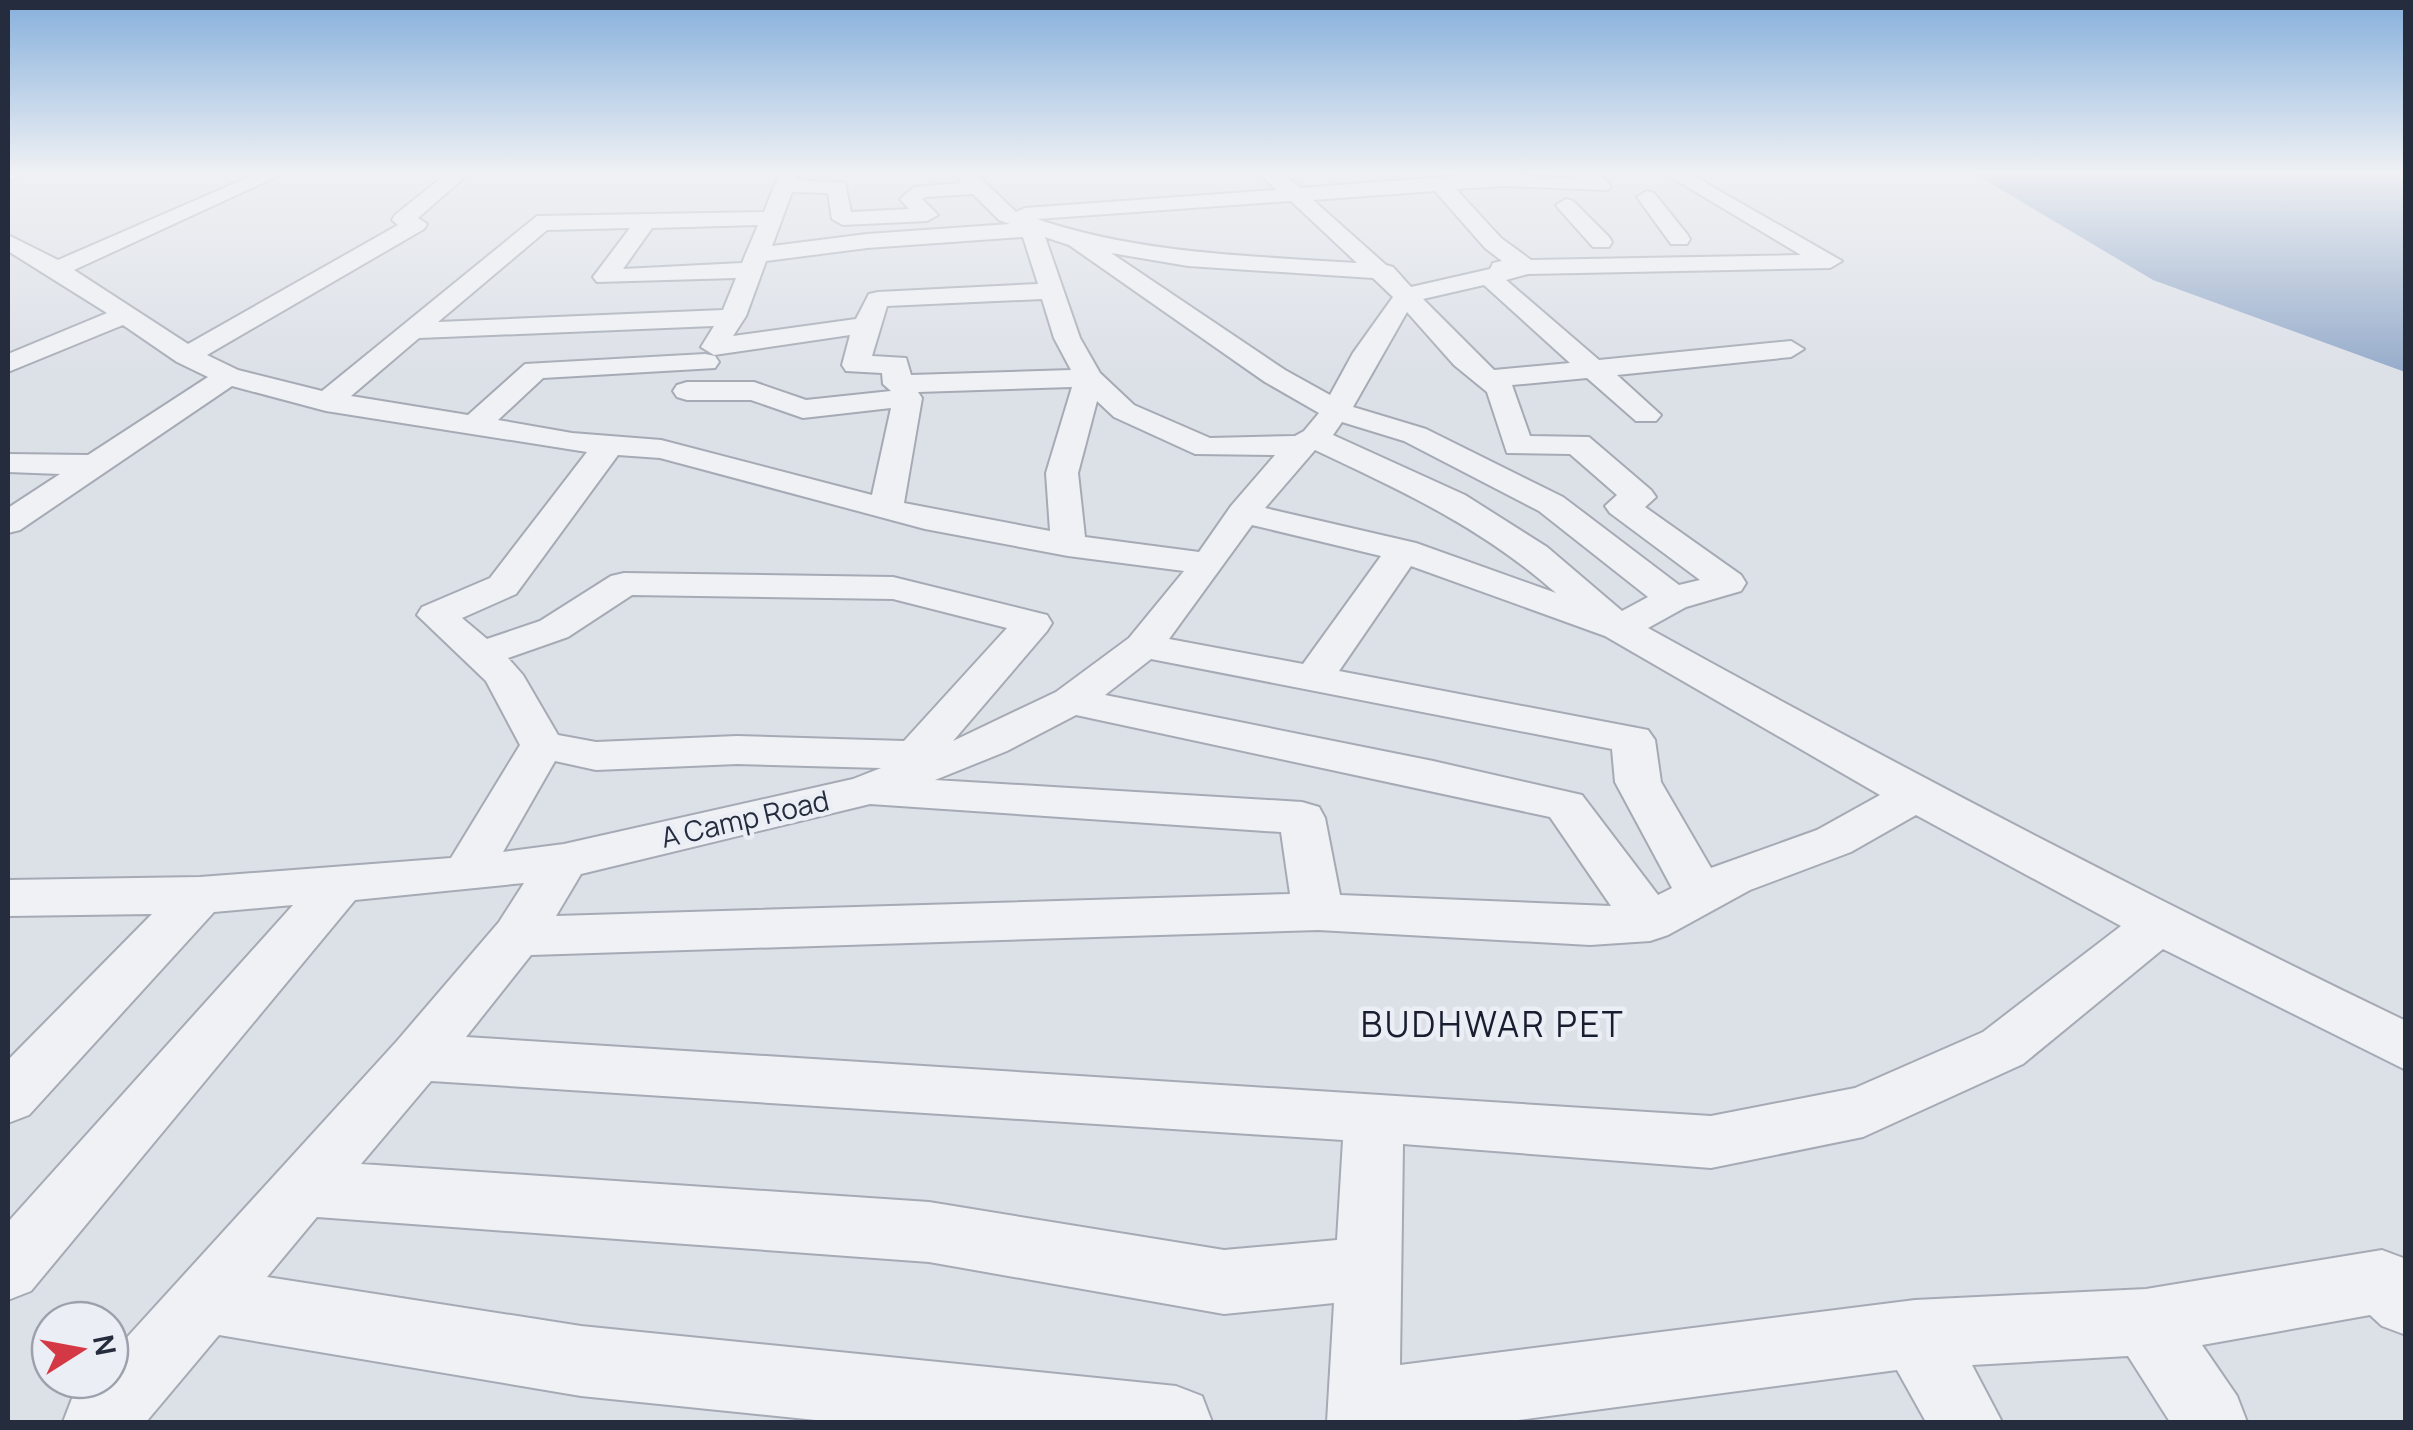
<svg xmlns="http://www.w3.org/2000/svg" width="2413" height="1430" font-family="Manrope,sans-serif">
  <rect width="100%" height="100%" fill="#dce0e7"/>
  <path fill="#95abca" d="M 1975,174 L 2405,174 L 2405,372 L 2153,280 Z"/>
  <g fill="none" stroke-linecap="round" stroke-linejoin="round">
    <defs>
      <path id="minor" d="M 8,174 L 20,174 L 8,182 Z
        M 256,174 L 282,174 L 74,270 L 188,344 L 398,225 L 392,220 L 395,215 L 446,174 L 468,174 L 418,218 L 427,224 L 424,229 L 207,355 L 238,370 L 322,391 L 537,216 L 764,212 L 779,174 L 799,174 L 796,180 L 845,183 L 851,212 L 909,209 L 900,199 L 914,187 L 962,183 L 955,174 L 976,174 L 1016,212 L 1025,208 L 1277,190 L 1259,174 L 1281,174 L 1301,188 L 1483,174 L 1579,179 L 1576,174 L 1598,174 L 1611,186 L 1608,190 L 1503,186 L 1456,189 L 1501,238 L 1531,260 L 1801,255 L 1666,174 L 1690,174 L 1842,261 L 1830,268 L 1528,274 L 1506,280 L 1599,360 L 1791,341 L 1804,349 L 1791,357 L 1617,375 L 1661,415 L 1656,421 L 1636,421 L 1587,378 L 1512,385 L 1530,436 L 1589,437 L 1651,490 L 1656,497 L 1645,507 L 1741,575 L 1746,583 L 1741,591 L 1686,607 L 1648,628 C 1897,766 2149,897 2406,1021 L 2406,1070 L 2163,949 L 2023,1064 L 1863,1137 L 1711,1168 L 1403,1144 L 1400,1365 L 1915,1300 L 2146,1289 L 2382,1250 L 2406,1259 L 2406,1335 L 2382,1326 L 2370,1315 L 2202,1345 L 2237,1396 L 2247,1422 L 2170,1422 L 2128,1356 L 1972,1365 L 2002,1422 L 1926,1422 L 1897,1370 L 1503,1422 L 1327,1422 L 1334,1303 L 1224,1314 L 929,1262 L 317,1217 L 267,1277 L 581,1326 L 1176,1386 L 1202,1396 L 1212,1422 L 835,1422 L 581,1396 L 219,1335 L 146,1422 L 63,1422 L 73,1396 L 88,1380 L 110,1380 L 110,1356 L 397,1041 L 499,922 L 524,883 L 355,900 L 31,1291 L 8,1300 L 8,1222 L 293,905 L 214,912 L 29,1115 L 8,1123 L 8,1060 L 152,914 L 8,916 L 8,880 L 200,877 L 451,858 L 520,745 L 486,681 L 417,615 L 422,607 L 490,578 L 587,452 L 326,411 L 232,386 L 20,530 L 8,533 L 8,508 L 60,474 L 8,472 L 8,454 L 88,455 L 208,377 L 177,362 L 123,325 L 8,372 L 8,354 L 107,313 L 8,251 L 8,235 L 58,260 ZM 1435,191 L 1485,248 L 1502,261 L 1493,263 L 1490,269 L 1411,287 L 1393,267 L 1386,265 L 1313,200 ZM 792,192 L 828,193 L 832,219 L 843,225 L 927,221 L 938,215 L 922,199 L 926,197 L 973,194 L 999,220 L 1010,224 L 867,234 L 772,246 ZM 1291,201 L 1357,263 C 1249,256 1140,254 1037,219 ZM 758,225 L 742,263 L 623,269 L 652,228 ZM 630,228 L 593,277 L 597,282 L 736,278 L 723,310 L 438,322 L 547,230 ZM 1023,237 L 1038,284 L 878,292 L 869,294 L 856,319 L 733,336 L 746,316 L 766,261 L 867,248 ZM 1045,237 L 1069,245 L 1265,382 L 1319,413 L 1304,431 L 1295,436 L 1210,438 L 1134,405 L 1100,373 L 1080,338 ZM 1111,253 L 1188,266 L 1373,278 L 1393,297 L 1353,353 L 1330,395 L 1285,370 ZM 1484,285 L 1570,363 L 1494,370 L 1423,299 ZM 1042,299 L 1054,338 L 1071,370 L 911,375 L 906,358 L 872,356 L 887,306 ZM 1407,312 L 1454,365 L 1487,392 L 1507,453 L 1570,454 L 1617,495 L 1605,506 L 1610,513 L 1700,580 L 1679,585 L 1563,497 L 1426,429 L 1353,407 ZM 714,326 L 701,347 L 714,355 L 850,335 L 842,365 L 846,371 L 882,373 L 883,384 L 891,391 L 806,400 L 754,382 L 687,382 L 677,385 L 673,391 L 677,397 L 687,400 L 751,400 L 803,418 L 891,408 L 872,495 L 661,440 L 572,433 L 498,420 L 543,378 L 715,368 L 719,362 L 715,356 L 705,354 L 525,364 L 468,415 L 351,396 L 419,338 ZM 1072,387 L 1046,473 L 1050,531 L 904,503 L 922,398 L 918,392 ZM 1097,401 L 1114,417 L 1195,454 L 1275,455 L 1231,506 L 1199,552 L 1085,537 L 1078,473 ZM 1342,422 L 1404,441 L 1539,511 L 1648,597 L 1622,611 L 1547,547 L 1465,495 L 1333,435 ZM 1315,450 C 1404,492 1481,527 1556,593 L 1416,543 L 1265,508 ZM 618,455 L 660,458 L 925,529 L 1068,556 L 1184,571 L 1129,638 L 1056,692 L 953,741 L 1047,631 L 1052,623 L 1047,615 L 893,577 L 624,573 L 611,576 L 540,621 L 487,639 L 462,618 L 516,594 ZM 1252,525 L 1381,556 L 1303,664 L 1169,639 ZM 1411,566 L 1605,636 L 1880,795 L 1817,830 L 1711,868 L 1661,782 L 1655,740 L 1648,730 L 1339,671 ZM 632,595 L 893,599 L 1007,628 L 904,741 L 737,736 L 596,742 L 558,735 L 523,675 L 508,658 L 568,637 ZM 1151,659 L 1612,749 L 1615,782 L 1672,888 L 1658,895 L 1582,795 L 1433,761 L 1105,695 ZM 1076,715 L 1550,817 L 1611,906 L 1340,895 L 1325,818 L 1319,807 L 1302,802 L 935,780 L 1007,751 ZM 555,761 L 596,770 L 737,764 L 881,768 L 853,779 L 564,844 L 503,852 ZM 870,804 L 1281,832 L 1290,894 L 556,916 L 581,874 ZM 1916,815 L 2121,926 L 1983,1032 L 1855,1088 L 1711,1116 L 466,1037 L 531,955 L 1318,930 L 1590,945 L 1650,941 L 1668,935 L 1750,890 L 1851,852 ZM 431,1081 L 1343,1140 L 1337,1240 L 1224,1250 L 929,1202 L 361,1164 Z
        M 1647,191 L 1654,193 L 1687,234 L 1690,239 L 1687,244 L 1671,244 L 1637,197 Z
        M 1566,199 L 1573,201 L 1609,237 L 1612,242 L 1609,247 L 1593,247 L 1559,209 L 1556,205 Z"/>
    </defs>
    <use href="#minor" stroke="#a5aab4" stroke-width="4"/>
    <use href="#minor" fill="#eff1f5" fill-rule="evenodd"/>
  </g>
  <linearGradient id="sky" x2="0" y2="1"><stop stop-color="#87b0dc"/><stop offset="0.46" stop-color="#eff1f4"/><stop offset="1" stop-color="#eff1f4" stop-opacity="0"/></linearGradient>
  <rect width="2413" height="375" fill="url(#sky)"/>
  <g text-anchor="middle" stroke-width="9" stroke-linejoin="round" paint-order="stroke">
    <g font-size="28" fill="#252c3e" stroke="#ebeff5">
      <text transform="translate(745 819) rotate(-13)" y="10">A Camp Road</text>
    </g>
    <g font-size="35" letter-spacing="2.5" fill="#181e2f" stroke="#ebeff5">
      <text x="1493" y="1037">BUDHWAR PET</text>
    </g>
  </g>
  <rect width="2413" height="1430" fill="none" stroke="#252c3e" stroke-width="20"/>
  <g transform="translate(80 1350) rotate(79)"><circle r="48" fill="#ebeff5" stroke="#9ca1ac" stroke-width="2.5"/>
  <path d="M0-8L18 38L0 25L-18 38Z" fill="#d53845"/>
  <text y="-15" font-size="28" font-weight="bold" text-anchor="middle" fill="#252c3e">N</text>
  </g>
</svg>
